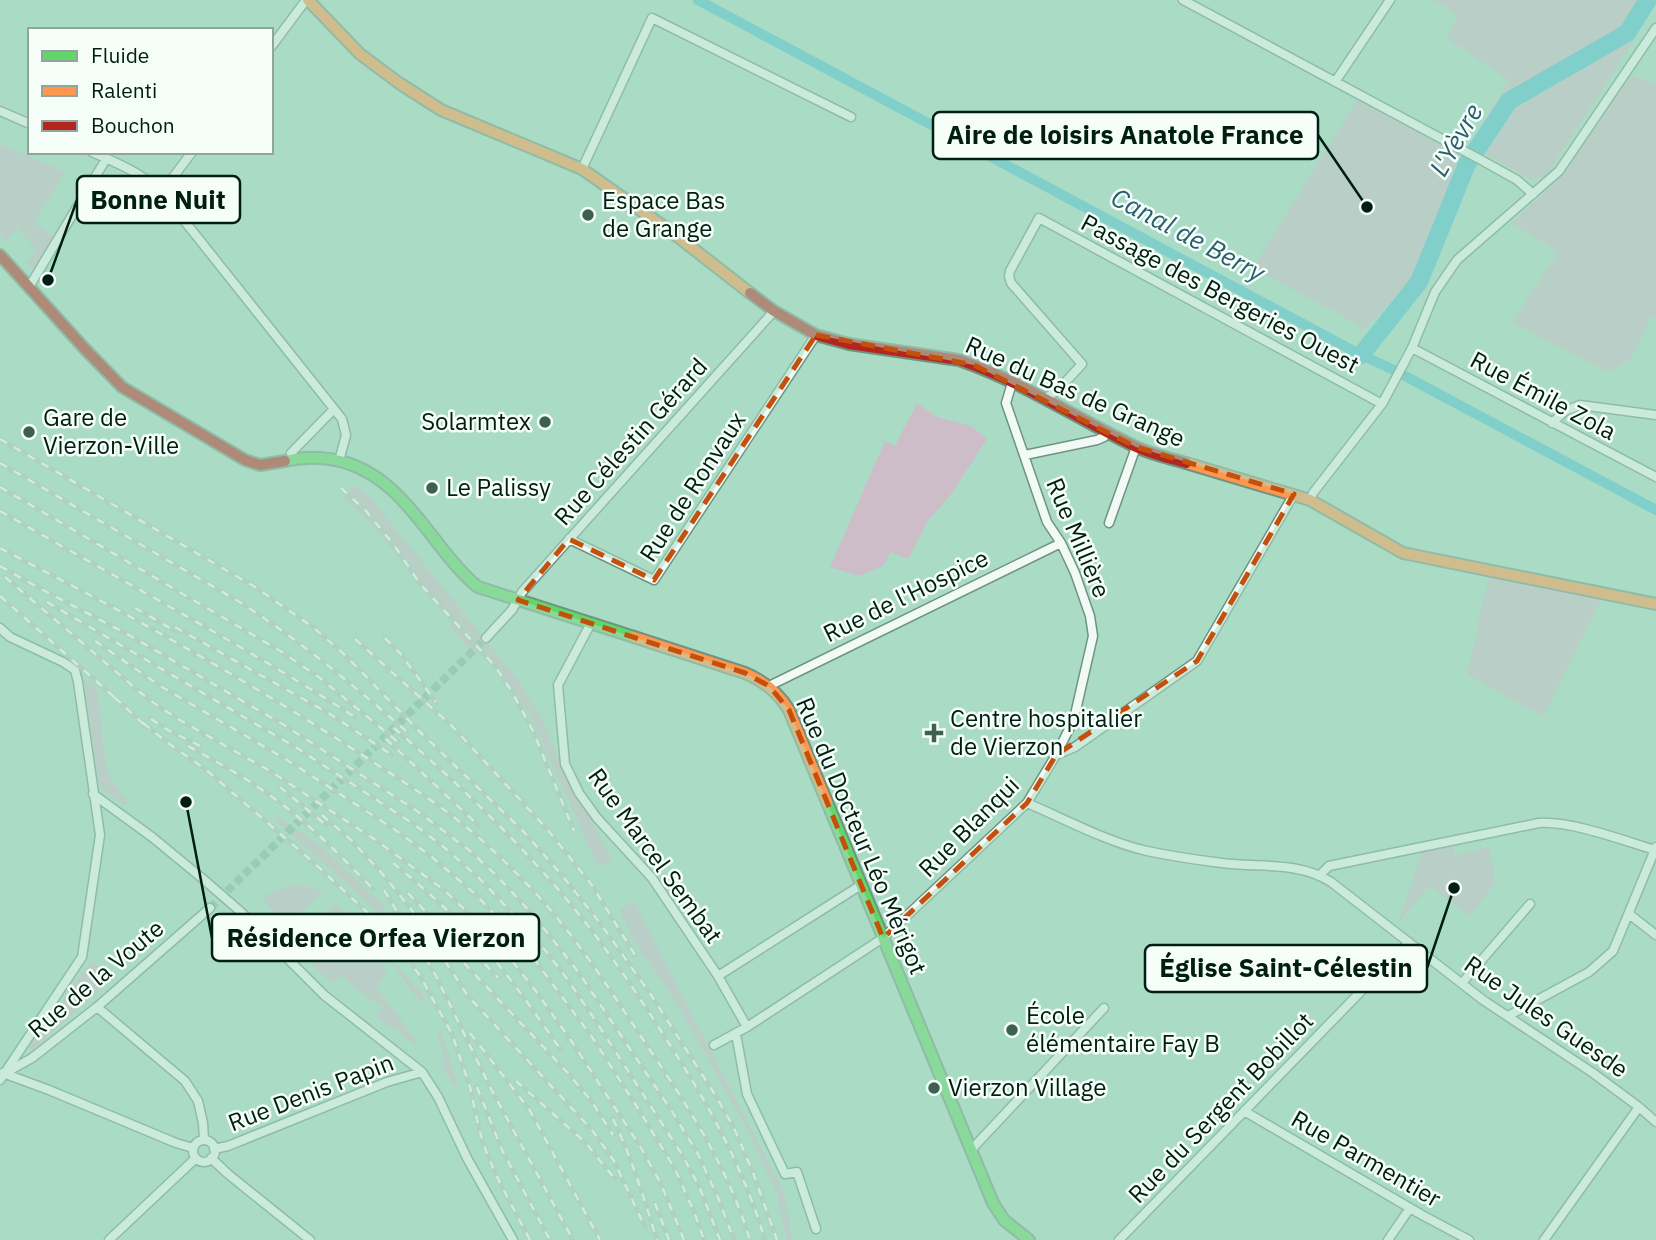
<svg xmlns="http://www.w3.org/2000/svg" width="1656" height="1240" font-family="'IBM Plex Sans',sans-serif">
  <rect width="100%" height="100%" fill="#aadcc5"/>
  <path fill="#ccbdc9" d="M 1434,0 L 1638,0 L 1630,11 L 1634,41 L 1546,176 L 1532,180 L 1469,145 L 1509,80 L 1447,38 L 1458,16 Z
    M 1630,75 L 1656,83 L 1656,317 L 1650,319 L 1631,359 L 1609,372 L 1512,323 L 1558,252 L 1511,223 L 1562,177 Z
    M 1357,100 L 1456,153 L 1460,153 L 1428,260 L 1391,302 L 1361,332 L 1358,325 L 1253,268 Z
    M 0,144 L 65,172 L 34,223 L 54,237 L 34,270 L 26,264 L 36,249 L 17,228 L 6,242 L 0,235 Z
    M 917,403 L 937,417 L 971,426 L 987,439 L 952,493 L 928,521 L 908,559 L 891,552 L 883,566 L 859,576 L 830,567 L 885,441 L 895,446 Z
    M 352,485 L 369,496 L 515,676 L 541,717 L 559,758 L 612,860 L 598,867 L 530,715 L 485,649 L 474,655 L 450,627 L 452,620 L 364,516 L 343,498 Z
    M 1489,575 L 1602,598 L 1543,717 L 1467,674 Z
    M 84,678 L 97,689 L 106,766 L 110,778 L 128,802 L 124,806 L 99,786 Z
    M 278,817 L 320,845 L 382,904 L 391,924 L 275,820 Z
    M 1453,846 L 1455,855 L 1489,847 L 1496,882 L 1470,916 L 1429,886 L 1398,924 L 1422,852 Z
    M 297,884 L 323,891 L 296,917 L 274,911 L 265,903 L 264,897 L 267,894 Z
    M 634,902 L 784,1192 L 793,1240 L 786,1240 L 777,1195 L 748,1131 L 672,996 L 634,941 L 619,909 Z
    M 337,904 L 371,936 L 425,997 L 421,1004 L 393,965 L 355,924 L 341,922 L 318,941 L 321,949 L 337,929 L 385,965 L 382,969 L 388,972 L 376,986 L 418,1043 L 416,1046 L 376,1016 L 381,1008 L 341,975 L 333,985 L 262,914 L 307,929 Z
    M 90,962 L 103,969 L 110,980 L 32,1051 L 29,1047 Z
    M 440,1029 L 458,1084 L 453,1085 L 447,1075 L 442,1061 L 445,1056 L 437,1034 Z"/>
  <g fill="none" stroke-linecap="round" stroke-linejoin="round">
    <path stroke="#4fbed2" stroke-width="10" d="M 698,0 L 1361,355 L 1392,369 L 1656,510"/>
    <path stroke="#4fbed2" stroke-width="18" d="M 1361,355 L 1419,282 L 1467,164 L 1509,101 L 1627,33 L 1648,0"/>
    <path stroke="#88b6a1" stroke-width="8" stroke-dasharray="8 4" stroke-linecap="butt" d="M 210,908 L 486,638"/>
    <defs>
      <path id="street" d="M 1183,0 L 1483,161 L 1517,180 L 1533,194
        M 271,47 L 306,0
        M 1335,82 L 1390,0
        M 0,111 L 30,124
        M 92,152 C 119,164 148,175 167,199 L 342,419 L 346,435 L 339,461
        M 582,169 L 652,18 L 851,117
        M 162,192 L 192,152
        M 29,287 L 106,159
        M 1412,348 L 1656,477
        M 1012,383 L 1006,403 L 1047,522 L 1061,543 L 1075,573 L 1090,616 L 1093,636 L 1074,719 L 1056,755
        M 1045,399 L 1060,388 L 1082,364 L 1011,283 L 1009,276 L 1010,271 L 1039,218 L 1382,404
        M 1552,423 L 1565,411 L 1580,405 L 1656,415
        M 291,453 L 333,410
        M 1025,455 L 1097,440 L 1104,437 L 1108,432
        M 1310,500 L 1313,493 L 1382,404 L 1412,348 L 1435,292 L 1457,260 L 1559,171 L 1656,28
        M 1109,523 L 1136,447
        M 569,539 L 654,580 L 816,335
        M 591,623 L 558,685 L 565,764 L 579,793 L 597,818 L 652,878 L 718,976 L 747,1027
        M 0,628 L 10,637 L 63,662 L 75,670 L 78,682 L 100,835 L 82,957 L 0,1080
        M 486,638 L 512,610 L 522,592 L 774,311
        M 769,686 L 1061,543
        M 93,794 L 152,837 L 203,879 L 241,912 L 324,995 L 422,1072 L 438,1097 L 467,1158 L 513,1240
        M 1027,803 C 1065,819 1107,842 1147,851 C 1171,856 1197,860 1222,863 C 1260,868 1298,861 1331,882 L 1483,1000 L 1593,1073 L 1639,1107 L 1656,1122
        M 1320,875 L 1329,866 L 1539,823 C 1572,821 1622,840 1655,850
        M 1629,914 L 1656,935
        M 718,976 L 861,885
        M 1462,983 L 1530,904
        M 97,1007 L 185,1081 L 198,1101 L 203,1123 L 204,1140
        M 1508,1016 L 1589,972 L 1613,951 L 1656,847
        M 736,1034 L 747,1094 L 785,1174 L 797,1172 L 816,1229
        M 714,1045 L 747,1027 L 883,938 L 1027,803 L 1056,755 L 1075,747 L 1197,661 L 1294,494
        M 3,1073 L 49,1090 L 176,1143 L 193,1148
        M 5,1073 L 32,1058 L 97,1007 L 210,908
        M 1244,1111 L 1422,1215 L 1469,1240
        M193 1151a11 11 0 1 1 22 0a11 11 0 1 1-22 0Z
        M 214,1149 L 228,1146 L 387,1082 L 422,1072
        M 971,1150 L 1104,1008
        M 211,1158 L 228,1174 L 310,1240
        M 109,1240 L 196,1158
        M 1119,1240 L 1409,942
        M 1388,1240 L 1410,1208
        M 1544,1240 L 1639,1107"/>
      <path id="fast" d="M 285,461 C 305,456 325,457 344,462 C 392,476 418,519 448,556 C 457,567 466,578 478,587 L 634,637
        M 827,802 L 993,1203 L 1004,1220 L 1029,1240"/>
      <path id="slow" d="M 308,0 L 360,54 L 399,83 L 441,110 L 582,169 L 673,233 L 750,293
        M 1186,463 L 1310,500 L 1403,553 L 1656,604
        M 634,637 L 745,673 C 764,681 778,692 789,710 L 827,802"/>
      <path id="jam" d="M 0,255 L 85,349 L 122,387 L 245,460 L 260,465 L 285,461
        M 750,293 L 774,311 L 816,335 L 849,344 L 959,360 C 1021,381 1076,418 1134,446 C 1150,454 1169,458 1186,463"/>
    </defs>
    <use href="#street" stroke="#6f9383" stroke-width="11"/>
    <use href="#fast" stroke="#6f9383" stroke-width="14"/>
    <use href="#slow" stroke="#6f9383" stroke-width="14"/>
    <use href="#jam" stroke="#6f9383" stroke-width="14"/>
    <use href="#street" stroke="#f2faf6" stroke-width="8"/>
    <use href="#fast" stroke="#63d668" stroke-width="10"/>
    <use href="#slow" stroke="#ff974d" stroke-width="10"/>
    <use href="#jam" stroke="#b3261e" stroke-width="10"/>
    <defs>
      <path id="rail" d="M 0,439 L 255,587 L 314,628 L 345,655 L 419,731 L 524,832 L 561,874 L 600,923 L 649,992 L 714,1093 L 734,1128 L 752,1170 L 777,1240
        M 0,463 L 238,601 C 298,639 352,684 406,731
        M 0,487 L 282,652 L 320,678 L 398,742
        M 341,488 L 366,511 L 394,545 L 420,584 L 495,666 L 512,692 L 533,731 L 574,831
        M 0,511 C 118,579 240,643 355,717
        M 0,548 C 45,572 91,595 136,620 C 212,662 287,706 359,753 C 390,773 422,793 451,815 C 476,834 500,856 522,879 C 571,928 608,987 646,1044 C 690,1110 726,1163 750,1240
        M 0,566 L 39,588 L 129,635 L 284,725 L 417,811 L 469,850 L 496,875 L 535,917 L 579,973 L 671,1110 L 698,1154 L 719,1200 L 734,1240
        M 5,577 L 148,699 L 178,719 L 270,771 L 377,841 L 444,890 L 478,922 L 508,956 L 535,990 L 572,1042 L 640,1146 L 661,1184 L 684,1240
        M 0,596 L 121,703
        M 47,602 L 297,748 L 415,825 L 445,848 L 479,878 L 535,937 L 568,980 L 599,1026 L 681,1153 L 699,1186 L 720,1240
        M 135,608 L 177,632
        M 175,627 L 330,714 L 392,755
        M 385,638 L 400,653 L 436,702
        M 355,639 L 451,725 L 547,829 L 591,884 L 635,955
        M 95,641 L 162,687 L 287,760 L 394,829 L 433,858 L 474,893 L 522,943 L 592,1037 L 639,1110 L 675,1169 L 695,1214 L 704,1240
        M 114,697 L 150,730
        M 151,719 L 168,730 L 200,746
        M 143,723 L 168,743 L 205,769 L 313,862 L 369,914 L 402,950 L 420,976 L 452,1034 L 470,1087 L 479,1129 L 487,1154 L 500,1183 L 530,1240
        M 394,728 C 461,786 526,848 581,917 C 610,953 636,992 661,1031 C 705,1098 742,1163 765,1240
        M 386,739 L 478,825
        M 188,746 C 215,761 243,776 268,794 C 307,821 340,855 373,889
        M 280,787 L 326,825
        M 322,815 L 350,839 L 380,871 L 411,909 L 468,996 L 592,1130 L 614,1161 L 645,1227
        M 393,863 C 426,890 459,919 487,951 C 514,982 537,1016 561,1050
        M 384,890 L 435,974 L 491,1089 L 573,1240
        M 408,893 L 444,931
        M 441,917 L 498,978
        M 431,928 L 567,1072 L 592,1102 L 613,1135
        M 470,1033 L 529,1109 L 600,1240
        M 516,1081 L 585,1142 L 615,1179
        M 477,1087 L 502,1150 L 550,1240
        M 613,1119 C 632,1158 644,1199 657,1240
        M 655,1203 L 669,1240"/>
    </defs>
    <use href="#rail" stroke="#b6c3bd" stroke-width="5"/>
    <use href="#rail" stroke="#f5fef9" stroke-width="2.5" stroke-dasharray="8" stroke-linecap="butt"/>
  </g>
  <path d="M0 0H1656V1240H0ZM 816,335 L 974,365 L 1136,447 L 1294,494 L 1197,661 L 1056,755 L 1027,803 L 883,938 L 789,710 L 769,686 L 745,673 L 518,600 L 569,539 L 654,580 Z" fill="#aadcc5" fill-opacity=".55" fill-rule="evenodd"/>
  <path fill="none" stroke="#c5500d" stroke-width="5" stroke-dasharray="14 9" stroke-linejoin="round" d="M 816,335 L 974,365 L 1136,447 L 1294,494 L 1197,661 L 1056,755 L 1027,803 L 883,938 L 789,710 L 769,686 L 745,673 L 518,600 L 569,539 L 654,580 Z"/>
  <g fill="#3c6051" stroke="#f5fef9" stroke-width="2.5">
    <circle cx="588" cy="215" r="7"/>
    <circle cx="545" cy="422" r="7"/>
    <circle cx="29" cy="432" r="7"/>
    <circle cx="432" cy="488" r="7"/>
    <path d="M930.5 722.5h7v7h7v7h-7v7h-7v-7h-7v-7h7z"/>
    <circle cx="1012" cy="1030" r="7"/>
    <circle cx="934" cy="1088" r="7"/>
  </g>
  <g text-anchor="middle" stroke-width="5" stroke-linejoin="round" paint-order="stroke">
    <g font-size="24" fill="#011e12" stroke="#f5fef9" text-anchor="start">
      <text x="602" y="209">Espace Bas<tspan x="602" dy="28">de Grange</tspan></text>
      <text x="43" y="426">Gare de<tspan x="43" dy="28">Vierzon-Ville</tspan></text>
      <text x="531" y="430" text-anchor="end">Solarmtex</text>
      <text x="446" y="496">Le Palissy</text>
      <text x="950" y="727">Centre hospitalier<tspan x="950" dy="28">de Vierzon</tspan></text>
      <text x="1026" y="1024">École<tspan x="1026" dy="28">élémentaire Fay B</tspan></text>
      <text x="948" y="1096">Vierzon Village</text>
    </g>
    <g font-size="24" fill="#011e12" stroke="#f5fef9">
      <text transform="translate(1220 294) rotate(28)" y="8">Passage des Bergeries Ouest</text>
      <text transform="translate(1075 392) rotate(24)" y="8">Rue du Bas de Grange</text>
      <text transform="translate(1543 396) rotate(28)" y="8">Rue Émile Zola</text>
      <text transform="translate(631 442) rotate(-48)" y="8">Rue Célestin Gérard</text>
      <text transform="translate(693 487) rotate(-57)" y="8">Rue de Ronvaux</text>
      <text transform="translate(1078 538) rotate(67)" y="8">Rue Millière</text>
      <text transform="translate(906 596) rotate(-26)" y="8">Rue de l'Hospice</text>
      <text transform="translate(969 827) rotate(-45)" y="8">Rue Blanqui</text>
      <text transform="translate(861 836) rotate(67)" y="8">Rue du Docteur Léo Mérigot</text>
      <text transform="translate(655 856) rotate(54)" y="8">Rue Marcel Sembat</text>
      <text transform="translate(96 979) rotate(-40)" y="8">Rue de la Voute</text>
      <text transform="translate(1546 1017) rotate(35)" y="8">Rue Jules Guesde</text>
      <text transform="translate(311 1093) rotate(-21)" y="8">Rue Denis Papin</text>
      <text transform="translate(1221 1108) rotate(-46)" y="8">Rue du Sergent Bobillot</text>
      <text transform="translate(1366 1159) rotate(30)" y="8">Rue Parmentier</text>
    </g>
    <g font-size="26" font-style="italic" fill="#2a5d6f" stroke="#f5fef9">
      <text transform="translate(1456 140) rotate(-60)" y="9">L'Yèvre</text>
      <text transform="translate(1188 235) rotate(28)" y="9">Canal de Berry</text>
    </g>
  </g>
  <path fill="none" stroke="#011e12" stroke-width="2.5" d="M1367 207L1318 135M48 280L77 200M186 802L212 938M1454 888L1427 968"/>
  <g fill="#011e12" stroke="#f5fef9" stroke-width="2.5">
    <circle cx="1367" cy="207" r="7"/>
    <circle cx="48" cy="280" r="7"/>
    <circle cx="186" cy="802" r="7"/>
    <circle cx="1454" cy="888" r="7"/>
  </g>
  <g fill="#f5fef9" stroke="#011e12" stroke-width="2.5">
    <rect x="933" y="112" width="385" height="47" rx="7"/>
    <rect x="77" y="176" width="163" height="47" rx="7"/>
    <rect x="212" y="914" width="327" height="47" rx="7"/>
    <rect x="1145" y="945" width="282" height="47" rx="7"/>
  </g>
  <g font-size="26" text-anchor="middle" font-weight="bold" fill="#011e12">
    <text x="1125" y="144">Aire de loisirs Anatole France</text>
    <text x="158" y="209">Bonne Nuit</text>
    <text x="376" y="947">Résidence Orfea Vierzon</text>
    <text x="1286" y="977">Église Saint-Célestin</text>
  </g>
  <rect x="28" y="28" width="245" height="126" fill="#f5fef9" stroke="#93a49d" stroke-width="2"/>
  <rect x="42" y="51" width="35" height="10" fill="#63d668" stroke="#93a49d" stroke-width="2"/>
  <text x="91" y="63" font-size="21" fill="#011e12">Fluide</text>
  <rect x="42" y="86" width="35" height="10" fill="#ff974d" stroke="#93a49d" stroke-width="2"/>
  <text x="91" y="98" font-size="21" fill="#011e12">Ralenti</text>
  <rect x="42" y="121" width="35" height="10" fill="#b3261e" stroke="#93a49d" stroke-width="2"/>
  <text x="91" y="133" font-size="21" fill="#011e12">Bouchon</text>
</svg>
